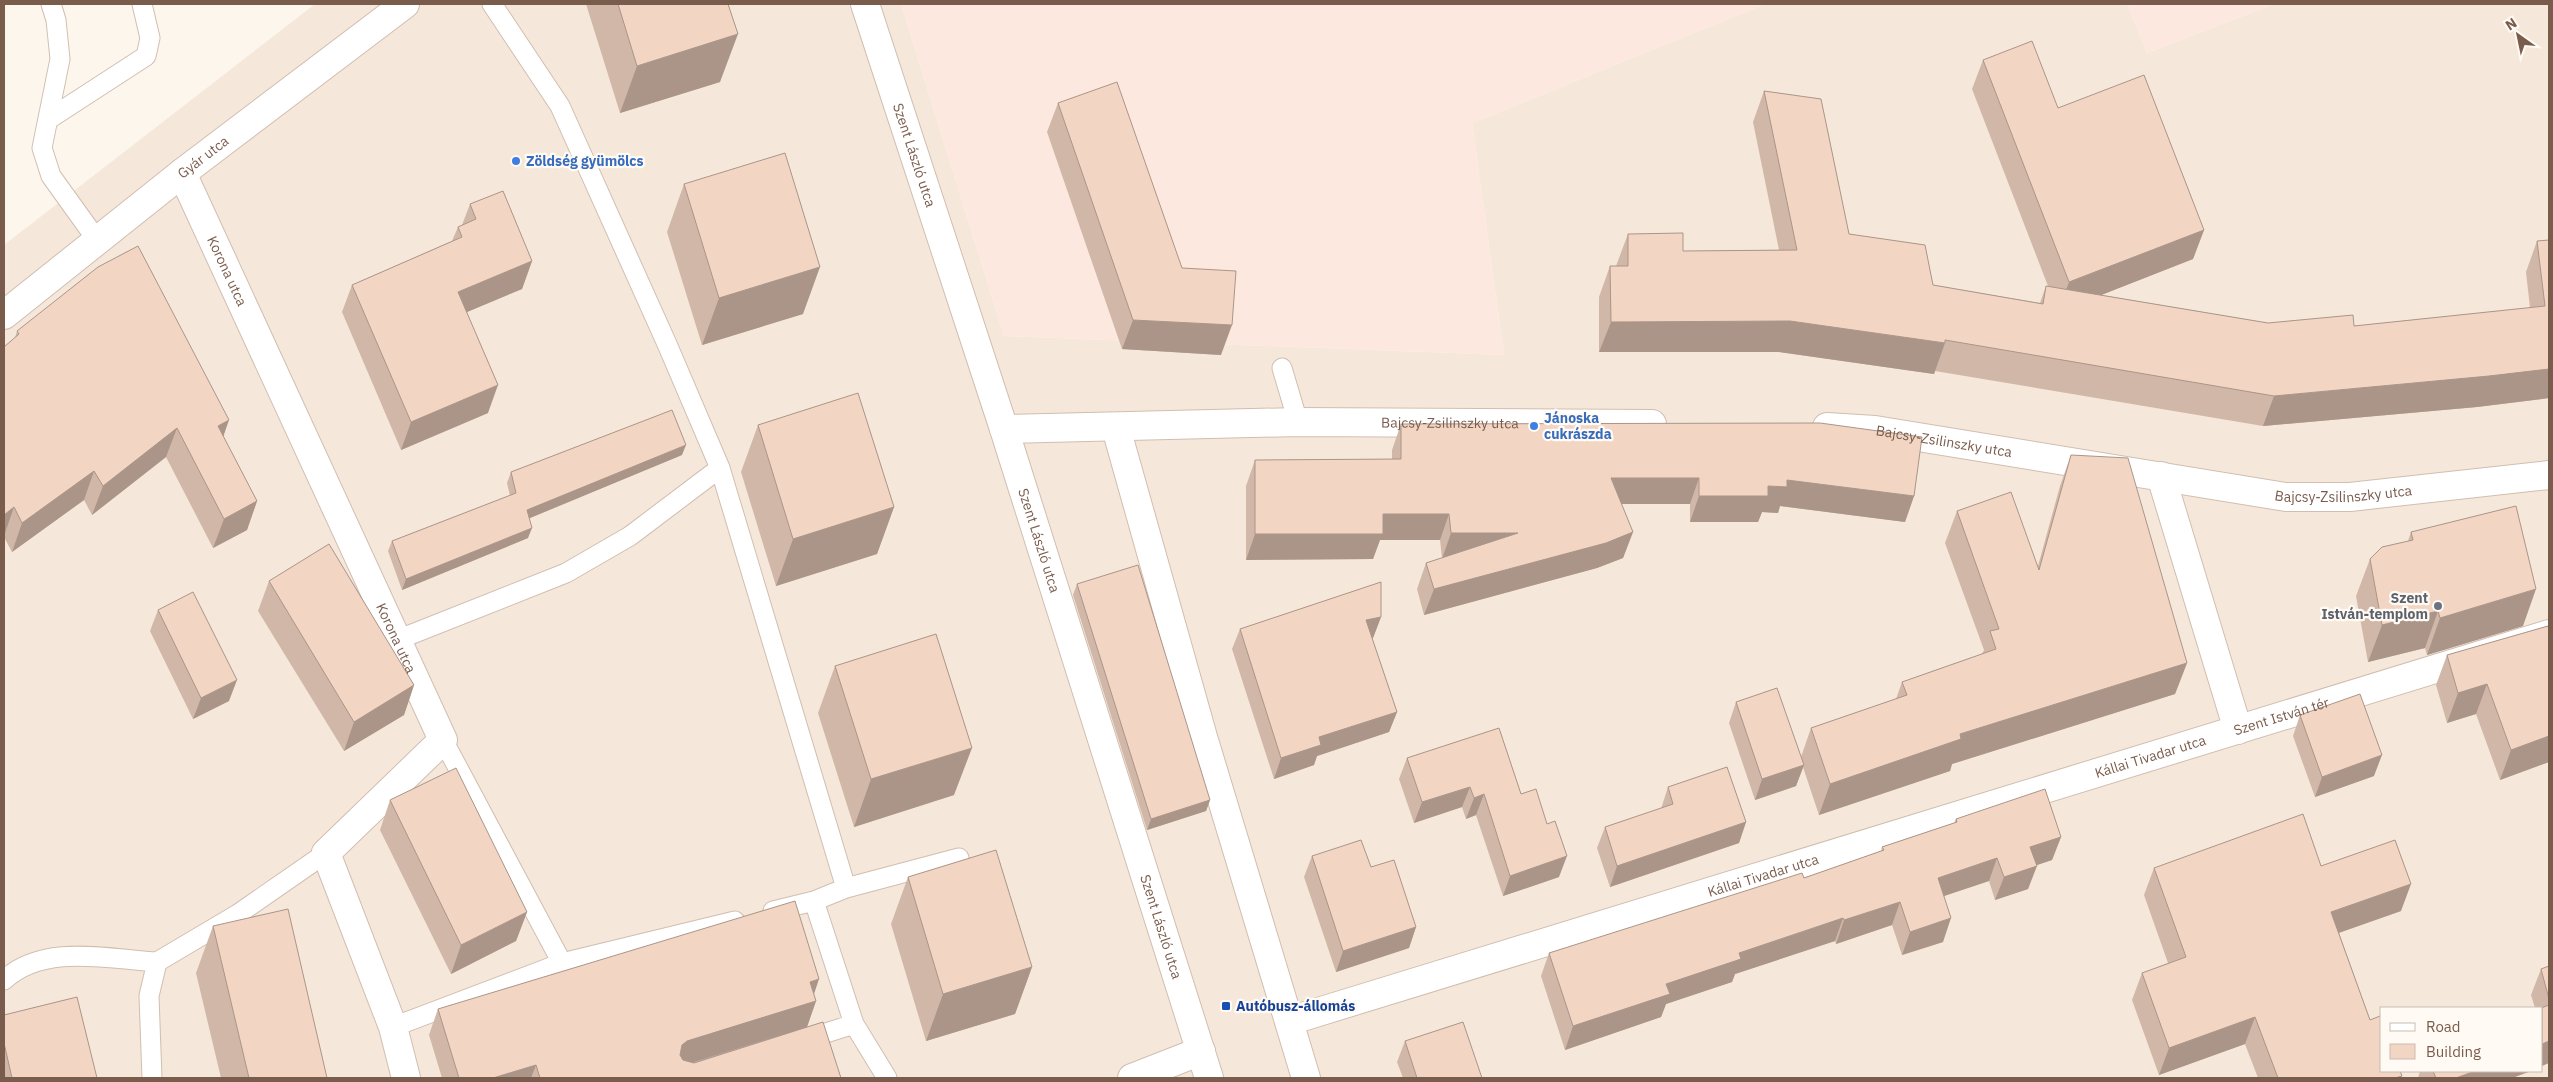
<svg xmlns="http://www.w3.org/2000/svg" width="2553" height="1082" font-family="'IBM Plex Sans',sans-serif">
  <rect width="100%" height="100%" fill="#fdf6ec"/>
  <path fill="#f5e8da" fill-rule="evenodd" d="M 315,4 L 901,4 L 1004,336 L 1504,355 L 1472,123 L 1765,4 L 2127,4 L 2147,53 L 2274,4 L 2549,4 L 2549,1078 L 4,1078 L 4,245 ZM 2382,1008 L 2542,1008 L 2542,1071 L 2382,1071 Z"/>
  <path fill="#fde8e0" d="M 901,4 L 1765,4 L 1472,123 L 1504,355 L 1004,336 Z
    M 2127,4 L 2274,4 L 2147,53 Z"/>
  <g fill="none" stroke-linecap="round" stroke-linejoin="round">
    <defs>
      <path id="lane" d="M 51,4 L 56,20 L 60,59 L 42,148 L 51,176 L 97,240
        M 492,4 L 560,106 L 667,344 L 720,468 L 846,888 L 959,858
        M 49,119 L 146,56 L 150,38 L 142,4
        M 1282,368 L 1298,422
        M 397,640 L 566,573 L 630,536 L 720,468
        M 443,740 L 562,963
        M 814,901 L 846,888
        M 773,911 L 814,901 L 854,1024 L 887,1078
        M 4,980 C 44,943 108,959 157,962
        M 393,1027 L 562,963 L 735,921
        M 804,1040 L 854,1024
        M 152,1078 L 149,996 L 157,962 L 238,914 L 326,853"/>
      <g id="street">
        <path id="s1" d="M 865,4 L 1004,429 L 1209,1078"/>
        <path id="s2" d="M 182,173 L 443,740 L 326,853 L 393,1027 L 406,1078"/>
        <path id="s3" d="M 4,315 L 182,173 L 405,4"/>
        <path id="s4" d="M 1827,427 L 1875,430 L 2286,497 L 2350,497 L 2549,475"/>
        <path d="M 1116,428 L 1203,737 L 1306,1078"/>
        <path id="s5" d="M 1004,429 L 1298,422 L 1652,424"/>
        <path d="M 2161,476 L 2238,730"/>
        <path id="s6" d="M 1289,1021 L 2549,634"/>
        <path d="M 1132,1078 L 1201,1051"/>
      </g>
    </defs>
    <use href="#lane" stroke="#d1beb0" stroke-width="21"/>
    <use href="#street" stroke="#d1beb0" stroke-width="30"/>
    <use href="#lane" stroke="#fff" stroke-width="19"/>
    <use href="#street" stroke="#fff" stroke-width="28"/>
  </g>
  <path fill="#d1b7a8" d="M 586,4 L 728,4 L 720,82 L 620,113 Z
    M 1983,60 L 2058,108 L 2204,230 L 2193,259 L 2101,295 L 2268,323 L 2354,326 L 2530,308 L 2526,272 L 2537,241 L 2549,240 L 2549,398 L 2477,407 L 2263,426 L 1935,371 L 1934,374 L 1779,352 L 1599,352 L 1599,297 L 1610,266 L 1616,266 L 1628,234 L 1683,251 L 1779,250 L 1753,122 L 1764,91 L 1849,234 L 1933,285 L 2040,303 L 2046,286 L 2048,286 L 1972,89 Z
    M 1058,103 L 1182,268 L 1221,355 L 1122,349 L 1047,132 Z
    M 684,184 L 803,314 L 702,345 L 667,232 Z
    M 470,204 L 532,261 L 522,289 L 467,312 L 488,413 L 401,450 L 342,312 L 352,285 L 452,241 L 458,227 L 462,225 Z
    M 17,331 L 223,437 L 257,501 L 247,530 L 213,548 L 166,457 L 92,515 L 84,500 L 12,552 L 4,537 L 4,347 L 15,338 Z
    M 1401,424 L 1914,496 L 1905,522 L 1780,506 L 1778,513 L 1762,512 L 1758,522 L 1690,522 L 1690,504 L 1621,504 L 1633,532 L 1623,558 L 1597,568 L 1424,615 L 1417,589 L 1426,563 L 1442,558 L 1440,540 L 1380,540 L 1373,559 L 1246,560 L 1246,486 L 1255,460 L 1392,459 L 1392,450 Z
    M 758,425 L 894,507 L 877,554 L 776,586 L 741,472 Z
    M 682,455 L 529,518 L 528,538 L 402,590 L 388,551 L 392,541 L 510,496 L 507,483 L 511,472 Z
    M 2071,455 L 2187,663 L 2175,694 L 1952,764 L 1950,771 L 1819,815 L 1803,767 L 1796,786 L 1755,800 L 1729,723 L 1736,702 L 1801,757 L 1811,728 L 1896,699 L 1902,682 L 1982,654 L 1984,650 L 1945,543 L 1957,511 L 2038,566 L 2060,486 Z
    M 2411,532 L 2523,626 L 2427,655 L 2425,648 L 2368,662 L 2356,596 L 2370,559 L 2408,541 Z
    M 269,581 L 414,685 L 404,715 L 344,751 L 258,611 Z
    M 1077,584 L 1210,800 L 1206,811 L 1147,830 L 1073,595 Z
    M 158,610 L 229,701 L 193,719 L 150,631 Z
    M 1381,617 L 1373,638 L 1372,638 L 1397,712 L 1389,732 L 1317,756 L 1314,765 L 1274,779 L 1232,649 L 1240,629 Z
    M 2548,626 L 2549,762 L 2500,780 L 2476,714 L 2447,723 L 2436,685 L 2447,655 Z
    M 835,666 L 954,795 L 854,827 L 818,713 Z
    M 2300,715 L 2374,776 L 2315,797 L 2293,736 Z
    M 1407,758 L 1521,794 L 1559,877 L 1503,896 L 1476,815 L 1466,819 L 1462,807 L 1414,823 L 1399,779 Z
    M 1668,787 L 1746,822 L 1739,843 L 1610,887 L 1597,848 L 1605,827 L 1661,809 Z
    M 390,800 L 527,912 L 516,941 L 451,974 L 380,830 Z
    M 1956,819 L 2061,837 L 2052,860 L 2036,865 L 2028,889 L 1995,900 L 1989,881 L 1944,896 L 1943,942 L 1902,955 L 1892,925 L 1836,944 L 1835,941 L 1735,974 L 1732,982 L 1666,1004 L 1661,1017 L 1565,1050 L 1541,976 L 1549,953 L 1804,878 L 1881,851 L 1882,847 L 1954,823 Z
    M 1312,856 L 1371,867 L 1416,927 L 1409,948 L 1336,972 L 1304,877 Z
    M 2321,866 L 2401,911 L 2339,933 L 2370,1020 L 2402,1076 L 2401,1078 L 2258,1078 L 2245,1044 L 2159,1075 L 2132,1000 L 2142,973 L 2168,963 L 2144,895 L 2154,868 Z
    M 908,877 L 1032,967 L 1015,1014 L 926,1041 L 891,924 Z
    M 213,926 L 327,1078 L 221,1078 L 196,973 Z
    M 2549,966 L 2549,1063 L 2542,1008 L 2535,1008 L 2531,995 L 2541,969 Z
    M 814,994 L 816,1001 L 807,1027 L 841,1078 L 442,1078 L 429,1035 L 438,1009 Z
    M 4,1015 L 97,1078 L 4,1078 Z
    M 1405,1041 L 1482,1078 L 1403,1078 L 1397,1062 Z
    M 2420,1071 L 2531,1071 L 2512,1078 L 2418,1078 Z"/>
  <path fill="#aa9588" d="M 738,34 L 720,82 L 620,113 L 637,66 Z
    M 2204,230 L 2193,259 L 2058,312 L 2069,282 Z
    M 532,261 L 522,289 L 448,320 L 458,292 Z
    M 820,267 L 803,314 L 702,345 L 719,298 Z
    M 1133,320 L 1232,325 L 1221,355 L 1122,349 Z
    M 1790,321 L 1945,343 L 1934,374 L 1779,352 L 1599,352 L 1611,322 Z
    M 2549,369 L 2549,398 L 2477,407 L 2263,426 L 2274,396 Z
    M 498,385 L 488,413 L 401,450 L 411,422 Z
    M 229,420 L 219,449 L 218,426 Z
    M 177,428 L 166,457 L 92,515 L 103,486 Z
    M 686,445 L 682,455 L 523,521 L 527,510 Z
    M 94,471 L 84,500 L 12,552 L 22,523 Z
    M 1611,478 L 1699,478 L 1690,504 L 1601,504 Z
    M 1787,480 L 1914,496 L 1905,522 L 1780,506 L 1778,513 L 1762,512 L 1758,522 L 1690,522 L 1699,496 L 1768,486 Z
    M 257,501 L 247,530 L 213,548 L 224,519 Z
    M 14,507 L 4,536 L 4,515 Z
    M 894,507 L 877,554 L 776,586 L 793,539 Z
    M 1383,514 L 1449,514 L 1440,540 L 1380,540 L 1373,559 L 1246,560 L 1255,534 Z
    M 532,528 L 528,538 L 402,590 L 406,579 Z
    M 1633,532 L 1623,558 L 1597,568 L 1424,615 L 1434,589 Z
    M 1451,533 L 1518,533 L 1442,559 Z
    M 2536,589 L 2523,626 L 2427,655 L 2440,618 Z
    M 2438,611 L 2425,648 L 2368,662 L 2382,625 Z
    M 1381,617 L 1373,638 L 1359,641 L 1366,620 Z
    M 2187,663 L 2175,694 L 1952,764 L 1950,771 L 1819,815 L 1830,784 L 1960,734 Z
    M 237,680 L 229,701 L 193,719 L 201,698 Z
    M 2487,684 L 2476,714 L 2447,723 L 2458,693 Z
    M 414,685 L 404,715 L 344,751 L 354,722 Z
    M 1397,712 L 1389,732 L 1317,756 L 1314,765 L 1274,779 L 1281,758 L 1319,737 Z
    M 2549,736 L 2549,762 L 2500,780 L 2511,750 Z
    M 972,748 L 954,795 L 854,827 L 871,779 Z
    M 2382,755 L 2374,776 L 2315,797 L 2322,777 Z
    M 1804,765 L 1796,786 L 1755,800 L 1762,779 Z
    M 1470,787 L 1462,807 L 1414,823 L 1422,802 Z
    M 1484,794 L 1476,815 L 1466,819 L 1474,798 Z
    M 1210,800 L 1206,811 L 1147,830 L 1151,819 Z
    M 1746,822 L 1739,843 L 1610,887 L 1617,866 Z
    M 2061,837 L 2052,860 L 2022,870 L 2030,847 Z
    M 1567,856 L 1559,877 L 1503,896 L 1510,876 Z
    M 1997,858 L 1989,881 L 1929,901 L 1938,878 Z
    M 2037,866 L 2028,889 L 1995,900 L 2004,877 Z
    M 2411,884 L 2401,911 L 2321,939 L 2331,912 Z
    M 1900,902 L 1892,925 L 1836,944 L 1844,920 Z
    M 527,912 L 516,941 L 451,974 L 461,945 Z
    M 1843,918 L 1835,941 L 1735,974 L 1732,982 L 1666,1004 L 1661,1017 L 1565,1050 L 1573,1026 L 1666,984 L 1739,953 Z
    M 1951,918 L 1943,942 L 1902,955 L 1910,932 Z
    M 1416,927 L 1409,948 L 1336,972 L 1343,951 Z
    M 1032,967 L 1015,1014 L 926,1041 L 943,994 Z
    M 819,979 L 811,1003 L 816,1001 L 807,1027 L 678,1067 L 682,1045 L 687,1041 L 810,982 Z
    M 2255,1017 L 2245,1044 L 2159,1075 L 2169,1048 Z
    M 2549,1041 L 2549,1063 L 2542,1066 L 2542,1044 Z
    M 536,1065 L 531,1078 L 493,1078 Z
    M 2475,1071 L 2531,1071 L 2512,1078 L 2456,1078 Z"/>
  <path fill="#f3d5c3" stroke="#aa9588" d="M 618,4 L 728,4 L 738,34 L 637,66 Z
    M 2032,41 L 2058,108 L 2144,75 L 2204,230 L 2069,282 L 1983,60 Z
    M 1117,82 L 1182,268 L 1236,271 L 1232,325 L 1133,320 L 1058,103 Z
    M 1764,91 L 1821,99 L 1849,234 L 1925,245 L 1933,285 L 2043,304 L 2046,286 L 2268,323 L 2353,315 L 2354,326 L 2545,306 L 2537,241 L 2549,240 L 2549,369 L 2489,376 L 2274,396 L 1945,340 L 1945,343 L 1790,321 L 1611,322 L 1610,266 L 1628,266 L 1628,234 L 1683,233 L 1683,251 L 1797,250 Z
    M 785,153 L 820,267 L 719,298 L 684,184 Z
    M 503,191 L 532,261 L 458,292 L 498,385 L 411,422 L 352,285 L 462,237 L 458,227 L 476,219 L 470,204 Z
    M 138,246 L 229,420 L 218,426 L 257,501 L 224,519 L 177,428 L 103,486 L 94,471 L 22,523 L 14,507 L 4,515 L 4,347 L 19,334 L 17,331 L 98,267 Z
    M 858,393 L 894,507 L 793,539 L 758,425 Z
    M 672,410 L 686,445 L 527,510 L 532,528 L 406,579 L 392,541 L 516,493 L 511,472 Z
    M 1820,423 L 1922,437 L 1914,496 L 1787,480 L 1787,487 L 1768,486 L 1768,496 L 1699,496 L 1699,478 L 1611,478 L 1633,532 L 1606,543 L 1434,589 L 1426,563 L 1518,533 L 1451,533 L 1449,514 L 1383,514 L 1383,534 L 1255,534 L 1255,460 L 1401,459 L 1401,424 Z
    M 2071,455 L 2128,458 L 2187,663 L 1960,734 L 1961,739 L 1830,784 L 1811,728 L 1907,695 L 1902,682 L 1996,649 L 1990,631 L 1999,629 L 1957,511 L 2011,492 L 2039,570 Z
    M 2516,506 L 2536,589 L 2440,618 L 2438,611 L 2382,625 L 2370,559 L 2382,547 L 2413,540 L 2411,532 Z
    M 329,544 L 414,685 L 354,722 L 269,581 Z
    M 1138,565 L 1210,800 L 1151,819 L 1077,584 Z
    M 1381,582 L 1381,617 L 1366,620 L 1397,712 L 1319,737 L 1321,745 L 1281,758 L 1240,629 Z
    M 193,592 L 237,680 L 201,698 L 158,610 Z
    M 2548,626 L 2549,630 L 2549,736 L 2511,750 L 2487,684 L 2458,693 L 2447,655 Z
    M 936,634 L 972,748 L 871,779 L 835,666 Z
    M 1777,688 L 1804,765 L 1762,779 L 1736,702 Z
    M 2360,694 L 2382,755 L 2322,777 L 2300,715 Z
    M 1499,728 L 1521,794 L 1536,789 L 1547,824 L 1555,821 L 1567,856 L 1510,876 L 1484,794 L 1474,798 L 1470,787 L 1422,802 L 1407,758 Z
    M 1727,767 L 1746,822 L 1617,866 L 1605,827 L 1673,804 L 1668,787 Z
    M 456,768 L 527,912 L 461,945 L 390,800 Z
    M 2045,789 L 2061,837 L 2030,847 L 2037,866 L 2004,877 L 1997,858 L 1938,878 L 1951,918 L 1910,932 L 1900,902 L 1844,920 L 1843,918 L 1739,953 L 1741,959 L 1666,984 L 1670,994 L 1573,1026 L 1549,953 L 1802,873 L 1804,878 L 1884,850 L 1882,847 L 1957,822 L 1956,819 Z
    M 2303,814 L 2321,866 L 2395,840 L 2411,884 L 2331,912 L 2370,1020 L 2380,1016 L 2382,1020 L 2382,1071 L 2400,1071 L 2402,1076 L 2395,1078 L 2278,1078 L 2255,1017 L 2169,1048 L 2142,973 L 2186,957 L 2154,868 Z
    M 1361,840 L 1371,867 L 1394,860 L 1416,927 L 1343,951 L 1312,856 Z
    M 996,850 L 1032,967 L 943,994 L 908,877 Z
    M 795,901 L 819,979 L 810,982 L 816,1001 L 687,1041 L 682,1045 L 680,1055 L 683,1060 L 694,1063 L 823,1022 L 841,1078 L 540,1078 L 536,1065 L 493,1078 L 459,1078 L 438,1009 Z
    M 288,909 L 327,1078 L 249,1078 L 213,926 Z
    M 2549,966 L 2549,999 L 2541,969 Z
    M 77,997 L 97,1078 L 12,1078 L 4,1043 L 4,1015 Z
    M 2549,1005 L 2549,1041 L 2542,1044 L 2542,1008 L 2541,1008 Z
    M 1463,1022 L 1482,1078 L 1417,1078 L 1405,1041 Z
    M 2433,1071 L 2475,1071 L 2456,1078 L 2436,1078 Z"/>
  <g fill="#3f7fe0" stroke="#fffaf3" stroke-width="2">
    <circle cx="516" cy="161" r="5"/>
    <circle cx="1534" cy="426" r="5"/>
  </g>
  <circle fill="#6b7280" stroke="#fffaf3" stroke-width="2" cx="2438" cy="606" r="5"/>
  <rect fill="#1a4fb4" stroke="#fffaf3" stroke-width="2" x="1221" y="1001" width="10" height="10" rx="2.5"/>
  <g text-anchor="middle" stroke-width="4.5" stroke-linejoin="round" paint-order="stroke">
    <g font-size="14" fill="#7a5c4d" stroke="#fffaf3">
      <text dy="5" stroke="none"><textPath href="#s1" startOffset="159">Szent László utca</textPath></text>
      <text dy="5" stroke="none"><textPath href="#s3" startOffset="254">Gyár utca</textPath></text>
      <text dy="5" stroke="none"><textPath href="#s2" startOffset="108">Korona utca</textPath></text>
      <text dy="5" stroke="none"><textPath href="#s5" startOffset="446">Bajcsy-Zsilinszky utca</textPath></text>
      <text dy="5" stroke="none"><textPath href="#s4" startOffset="118">Bajcsy-Zsilinszky utca</textPath></text>
      <text dy="5" stroke="none"><textPath href="#s4" startOffset="522">Bajcsy-Zsilinszky utca</textPath></text>
      <text dy="5" stroke="none"><textPath href="#s1" startOffset="564">Szent László utca</textPath></text>
      <text dy="5" stroke="none"><textPath href="#s2" startOffset="512">Korona utca</textPath></text>
      <text dy="5" stroke="none"><textPath href="#s6" startOffset="1038">Szent István tér</textPath></text>
      <text dy="5" stroke="none"><textPath href="#s6" startOffset="901">Kállai Tivadar utca</textPath></text>
      <text dy="5" stroke="none"><textPath href="#s6" startOffset="496">Kállai Tivadar utca</textPath></text>
      <text dy="5" stroke="none"><textPath href="#s1" startOffset="969">Szent László utca</textPath></text>
    </g>
    <g font-size="14" font-weight="bold" fill="#366cbe" stroke="#fffaf3" text-anchor="start">
      <text x="526" y="166">Zöldség gyümölcs</text>
      <text x="1544" y="423">Jánoska<tspan x="1544" dy="16">cukrászda</tspan></text>
    </g>
    <g font-size="14" font-weight="bold" fill="#5b616d" stroke="#fffaf3" text-anchor="end">
      <text x="2428" y="603">Szent<tspan x="2428" dy="16">István-templom</tspan></text>
    </g>
    <g font-size="14" font-weight="bold" fill="#164399" stroke="#fffaf3" text-anchor="start">
      <text x="1236" y="1011">Autóbusz-állomás</text>
    </g>
  </g>
  <rect width="2553" height="1082" fill="none" stroke="#7a5c4d" stroke-width="10"/>
  <rect x="2380" y="1007" width="162" height="65" fill="#fffaf3" stroke="#cabbb1"/>
  <rect x="2390" y="1023" width="25" height="8" fill="#ffffff" stroke="#cabbb1"/>
  <text x="2426" y="1032" font-size="15" fill="#7a5c4d">Road</text>
  <rect x="2390" y="1044" width="25" height="15" fill="#f3d5c3" stroke="#cabbb1"/>
  <text x="2426" y="1057" font-size="15" fill="#7a5c4d">Building</text>
  <g transform="translate(2518 35) rotate(327)" stroke="#fffaf3" stroke-width="4" paint-order="stroke">
  <path d="M0-4L9 19L0 12L-9 19Z" fill="#7a5c4d"/>
  <text y="-8" font-size="14" font-weight="bold" text-anchor="middle" fill="#7a5c4d">N</text>
  </g>
</svg>
